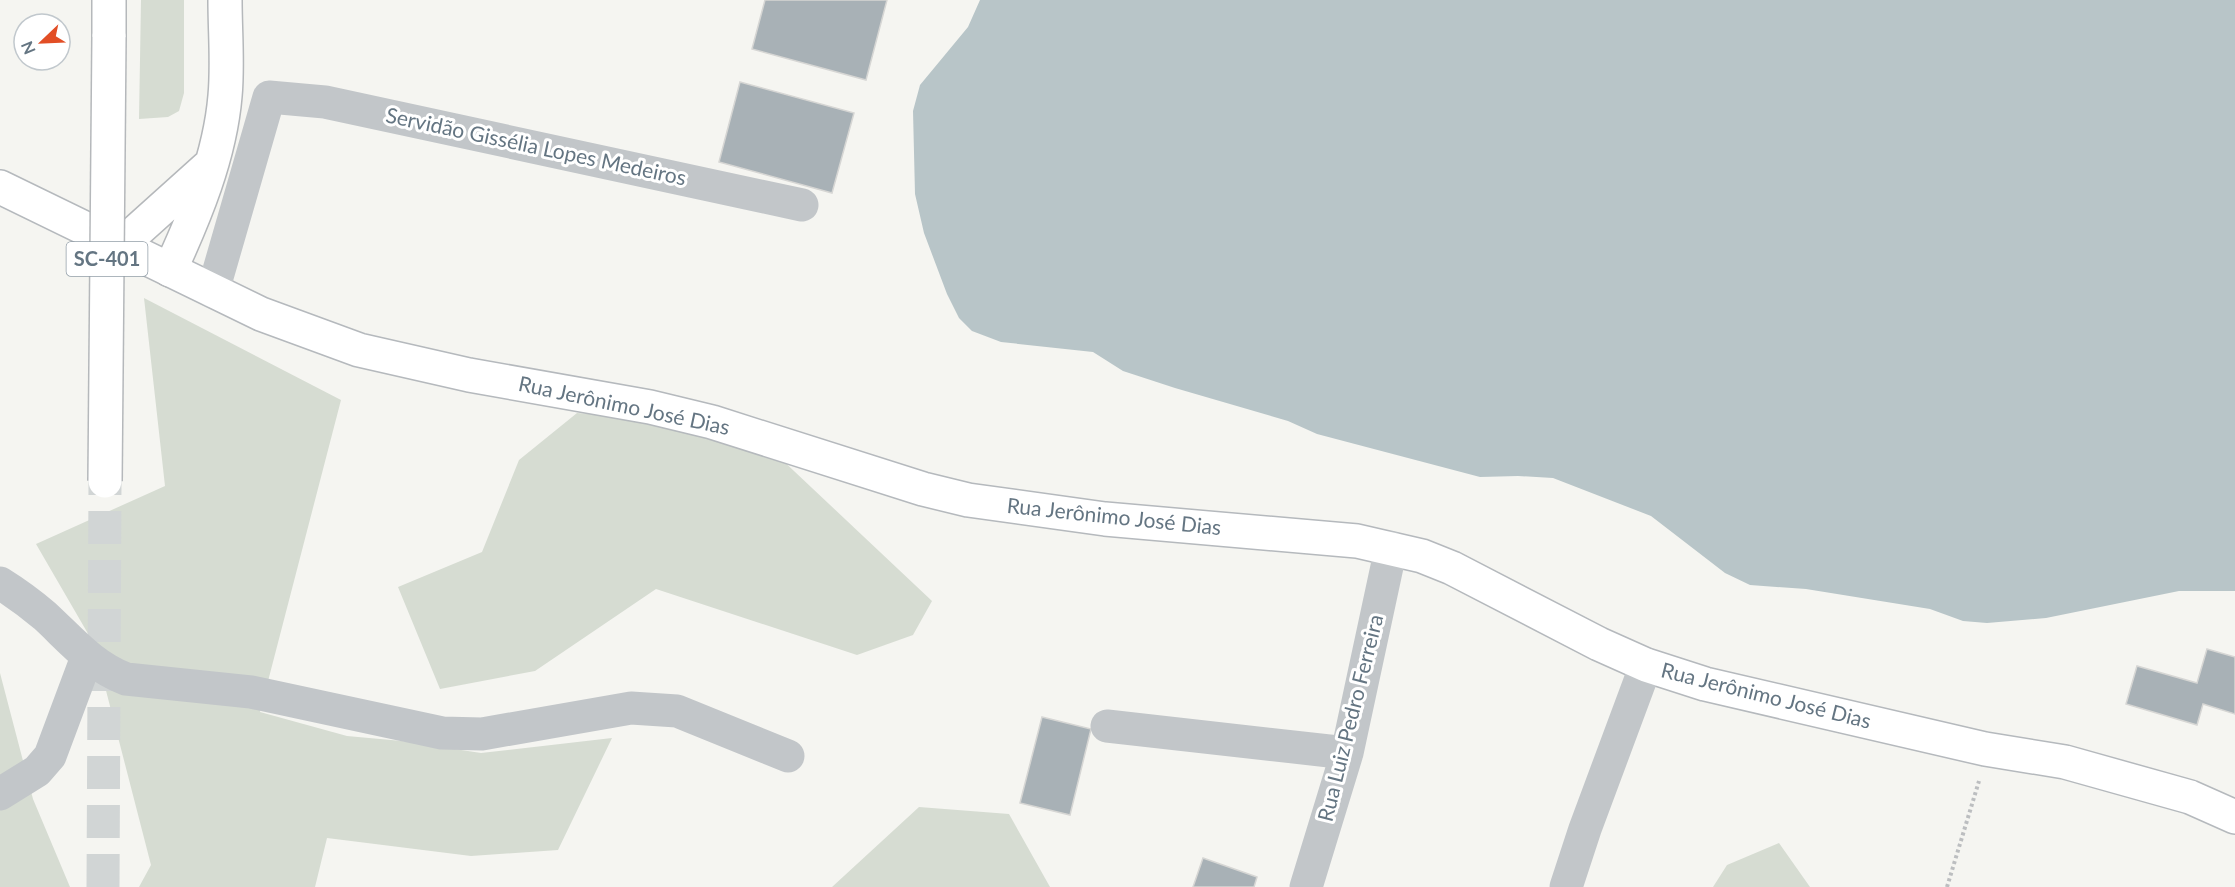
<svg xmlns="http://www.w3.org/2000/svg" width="2235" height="887" font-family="Lato,sans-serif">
  <rect width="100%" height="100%" fill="#f5f5f1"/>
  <path fill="#d6dcd2" d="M 141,0 L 184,0 L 184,93 L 179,111 L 168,117 L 139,119 Z
    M 144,298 L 341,400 L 260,712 L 347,736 L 402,741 L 481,753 L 612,738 L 558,850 L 471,856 L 327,838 L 315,887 L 139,887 L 151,865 L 94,644 L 36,544 L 165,486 Z
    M 577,413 L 656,419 L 777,455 L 932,601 L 913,635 L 857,655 L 656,589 L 535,671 L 440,689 L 398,587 L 482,552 L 519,460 Z
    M 0,673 L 33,799 L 70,887 L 0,887 Z
    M 919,807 L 1009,814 L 1050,887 L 832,887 Z
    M 1779,843 L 1810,887 L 1713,887 L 1727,865 Z"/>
  <path fill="#b8c5c8" d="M 980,0 L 2235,0 L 2235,591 L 2179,591 L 2046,618 L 1987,623 L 1963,621 L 1930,609 L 1806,589 L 1750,585 L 1725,573 L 1651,516 L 1553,478 L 1518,476 L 1480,477 L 1317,434 L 1288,421 L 1175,388 L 1123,371 L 1093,352 L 1001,342 L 972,331 L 959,318 L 947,294 L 924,233 L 915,194 L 913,111 L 920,85 L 968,27 Z"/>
  <path fill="#a8b1b6" stroke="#d6d6d4" stroke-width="1.5" d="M 765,0 L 887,0 L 866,80 L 752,49 Z
    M 740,82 L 854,113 L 832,193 L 719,162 Z
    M 2207,649 L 2235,657 L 2235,714 L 2203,704 L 2197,725 L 2126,704 L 2137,666 L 2197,683 Z
    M 1042,717 L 1091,729 L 1070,815 L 1020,803 Z
    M 1203,858 L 1257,877 L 1254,887 L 1193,887 Z"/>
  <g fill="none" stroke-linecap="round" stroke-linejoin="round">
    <path stroke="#d1d5d5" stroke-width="33" stroke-dasharray="33 16" stroke-linecap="butt" d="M 103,887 L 105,481"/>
    <defs>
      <path id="major" d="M 0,187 L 261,314 L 359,350 L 469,375 L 650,407 L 712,422 L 923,489 L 968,500 L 1105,519 L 1357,541 L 1422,556 L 1452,568 L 1599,644 L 1646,665 L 1705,684 L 1985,749 L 2065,762 L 2190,797 L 2235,817"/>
      <path id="highway" d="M 109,37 L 109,0
        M 120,246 L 209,166
        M 170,270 C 195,216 220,156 225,96 C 228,65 225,32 225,0"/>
    </defs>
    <use href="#major" stroke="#b5b9bd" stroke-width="36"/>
    <use href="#highway" stroke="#b5b8bb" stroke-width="36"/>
    <path stroke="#bcbec0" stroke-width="4" stroke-dasharray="3 3" stroke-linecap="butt" d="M 1947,887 L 1979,781"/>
    <path stroke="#c2c6c9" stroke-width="33" d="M 213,291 L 269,97 L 325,102 L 802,205
      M 0,583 C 16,593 31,604 45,616 C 71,640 92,666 126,679 L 251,692 L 442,733 L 482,734 L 631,708 L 677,711 L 788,756
      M 1107,726 L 1347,753
      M 0,794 L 37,771 L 50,756 L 87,657
      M 1306,887 L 1347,753 L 1391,548
      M 1566,887 L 1585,829 L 1646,665"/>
    <use href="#major" stroke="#fff" stroke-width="33"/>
    <use href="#highway" stroke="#fff" stroke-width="33"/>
    <defs>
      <path id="highway-bridge" d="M 105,481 L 109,37"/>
    </defs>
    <use href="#highway-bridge" stroke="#b5b8bb" stroke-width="36" stroke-linecap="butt"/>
    <use href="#highway-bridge" stroke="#fff" stroke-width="33"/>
  </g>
  <g text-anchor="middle" stroke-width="6" stroke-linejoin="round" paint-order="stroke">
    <rect fill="#fff" stroke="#929ea8" stroke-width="1.5" x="66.5" y="242" width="81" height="34" rx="4.5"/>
    <g font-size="20" font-weight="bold" fill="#647582">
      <text x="107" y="266">SC-401</text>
    </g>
    <g font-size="21" fill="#647582" stroke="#fff">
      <text transform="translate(536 147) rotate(12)" y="7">Servidão Gissélia Lopes Medeiros</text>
      <text transform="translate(624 406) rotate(12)" y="7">Rua Jerônimo José Dias</text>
      <text transform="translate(1114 517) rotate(6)" y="7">Rua Jerônimo José Dias</text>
      <text transform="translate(1766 696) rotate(14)" y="7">Rua Jerônimo José Dias</text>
      <text transform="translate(1351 718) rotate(-76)" y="7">Rua Luiz Pedro Ferreira</text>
    </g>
  </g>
  <g transform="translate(42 42) rotate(247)"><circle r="28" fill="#ffffff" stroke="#c1c8cd" stroke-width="1.5"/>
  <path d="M0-4.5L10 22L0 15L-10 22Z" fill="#e24e25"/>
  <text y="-9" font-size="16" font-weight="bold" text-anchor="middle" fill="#647582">N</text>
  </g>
</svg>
